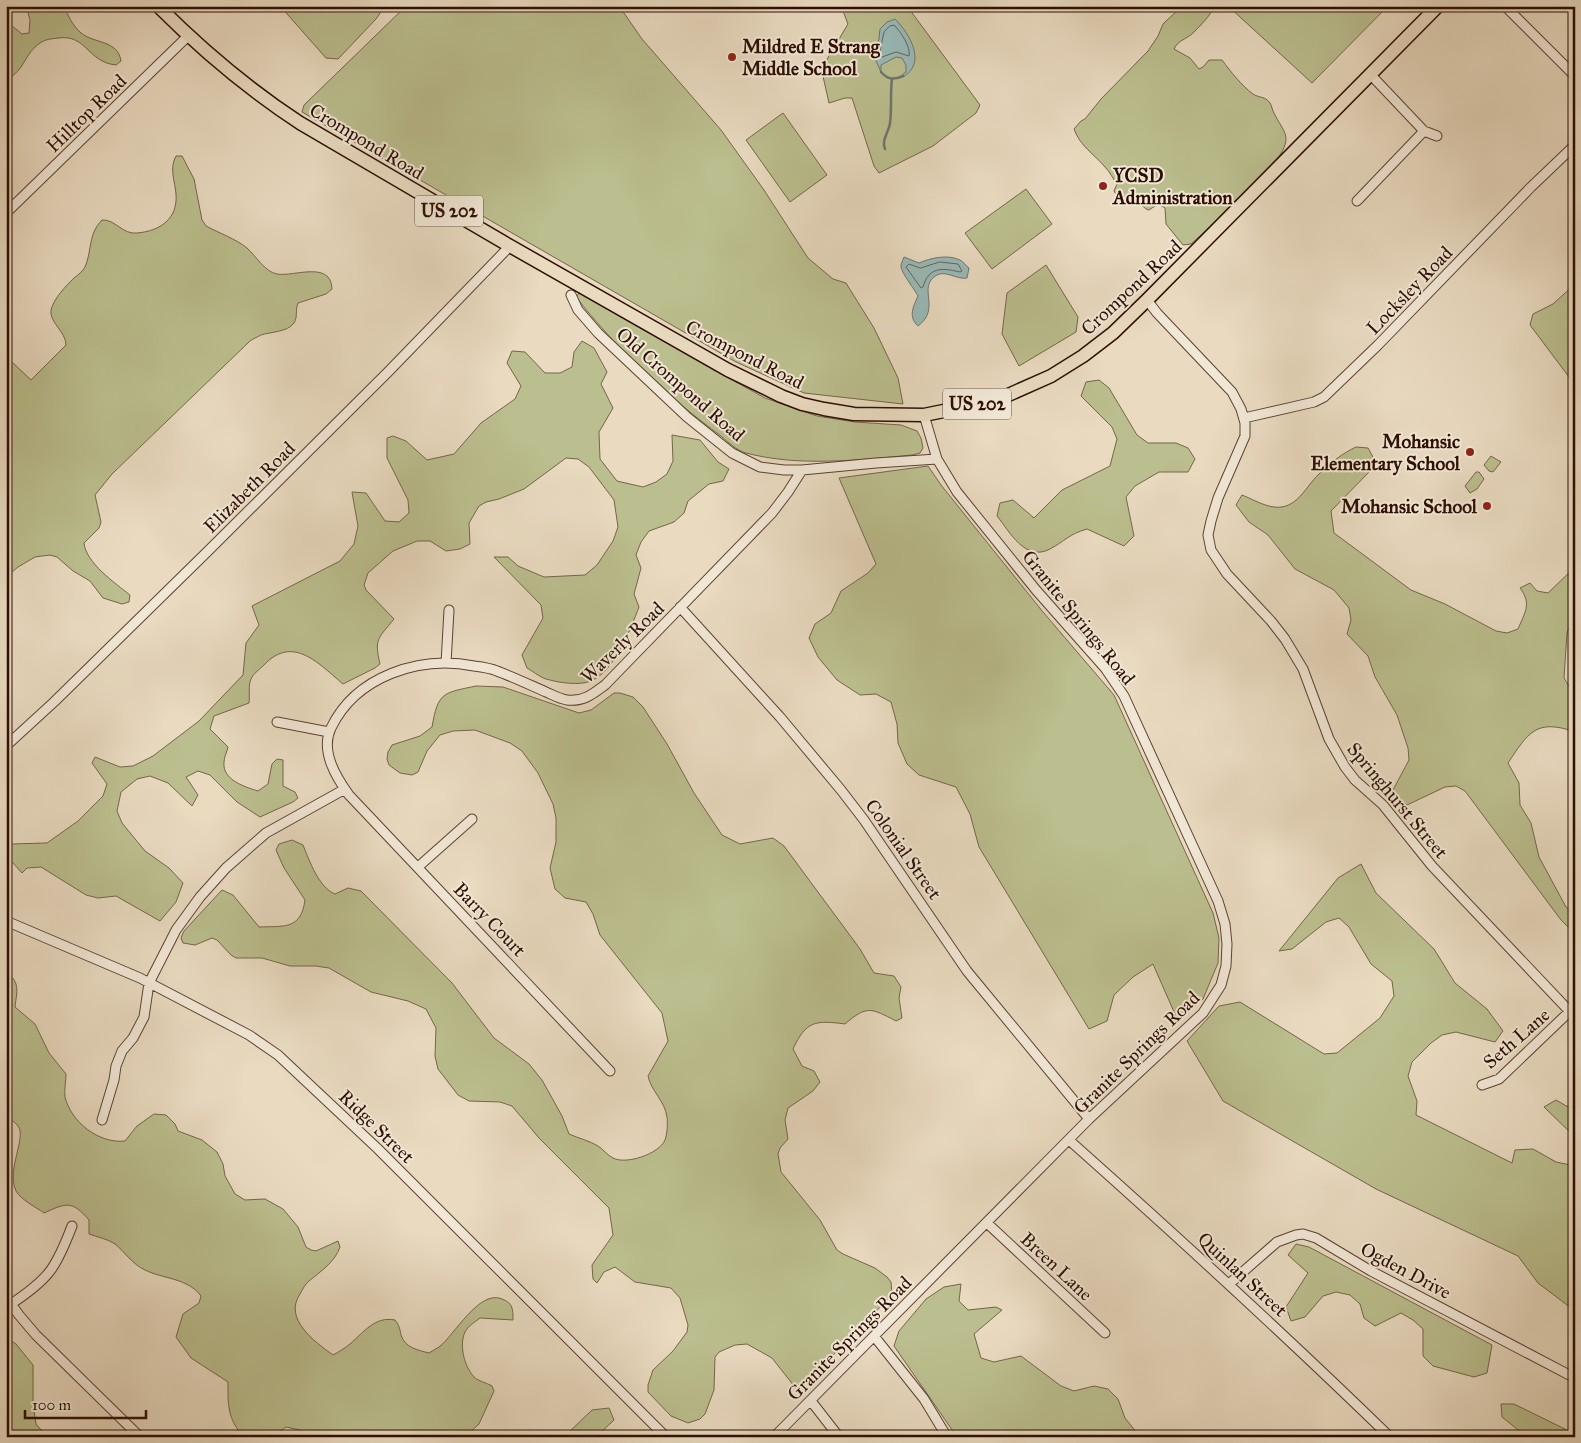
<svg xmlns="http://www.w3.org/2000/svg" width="1581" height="1443" font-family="'IM FELL Great Primer',serif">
  <rect width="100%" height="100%" fill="#e9dac0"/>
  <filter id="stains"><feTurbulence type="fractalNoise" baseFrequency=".004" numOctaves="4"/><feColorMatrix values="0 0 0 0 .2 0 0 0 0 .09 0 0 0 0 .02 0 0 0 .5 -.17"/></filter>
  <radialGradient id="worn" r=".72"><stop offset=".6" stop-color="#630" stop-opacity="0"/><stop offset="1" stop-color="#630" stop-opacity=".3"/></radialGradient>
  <path fill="#bbbe8e" stroke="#746648" d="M 26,6 L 64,6 C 68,16 73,26 81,33 C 95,44 118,40 121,61 L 116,65 C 87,62 87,34 58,38 C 51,39 46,39 40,43 C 30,50 27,58 21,67 C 17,73 11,77 6,81 L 6,37 L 12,26 L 22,34 L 29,33 L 30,20 Z
    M 280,6 L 385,6 L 376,19 L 338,59 L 326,58 Z
    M 406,6 L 619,6 L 642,39 L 721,130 L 764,190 L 808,258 L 833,279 L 846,283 L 874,328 L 898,378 L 903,404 L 804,393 L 736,362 L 302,112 L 304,105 Z
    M 848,6 L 907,6 L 980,105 L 976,113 L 933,146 L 879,173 L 874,166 L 852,98 L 845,98 L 829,103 L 822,72 L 823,66 L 848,24 L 843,11 Z
    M 1182,6 L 1210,6 L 1212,11 C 1207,19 1200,26 1193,33 C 1187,39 1178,40 1174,49 L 1190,58 L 1199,69 L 1203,67 L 1209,60 L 1222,60 C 1231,72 1241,85 1253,94 C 1259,98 1265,96 1270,103 C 1272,106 1272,110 1274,113 C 1284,133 1293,136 1278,158 L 1222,216 L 1191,244 L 1183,245 L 1166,224 L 1165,208 L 1158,204 L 1149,210 L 1146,209 L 1137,201 L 1120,201 L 1114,191 L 1117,184 C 1113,179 1110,172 1105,167 C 1094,154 1080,146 1074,129 L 1081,121 L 1085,119 L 1101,99 L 1148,51 L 1158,36 L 1163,24 Z
    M 1228,6 L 1388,6 L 1312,83 Z
    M 783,113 L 827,175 L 790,202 L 746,140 Z
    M 176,156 L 182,156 L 194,179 L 202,220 L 206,226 C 219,233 236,239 247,248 C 256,256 265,272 277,274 C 294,277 331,260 332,289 L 326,294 L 298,303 C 295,310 298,317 294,323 C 288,332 270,332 261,335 C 257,337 253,339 250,341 L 112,474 L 95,495 L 101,522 L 99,528 L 84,543 C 86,563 115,583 130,595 L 129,602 L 122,604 L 103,598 L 90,581 L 73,571 L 57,557 L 50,555 L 35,557 L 18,567 L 6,577 L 6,360 L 12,362 L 31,380 L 66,345 C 66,332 49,322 51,310 C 54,298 66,286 74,278 C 78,275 83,271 85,267 C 92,251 88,234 102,220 C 115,219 123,235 137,233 C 160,231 178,219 176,194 C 175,181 169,169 176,156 Z
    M 1026,189 L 1052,224 L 992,269 L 965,233 Z
    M 1046,265 L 1078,317 L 1076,332 L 1019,366 L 1002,334 L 1007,293 Z
    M 1575,284 L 1575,385 L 1530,325 L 1533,314 L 1553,304 Z
    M 579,293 L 712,369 L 765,398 L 817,416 L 855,422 L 901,425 L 917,431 L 921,438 L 923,448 L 920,453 L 912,455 C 858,460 799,467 746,453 C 737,451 728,442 721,436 C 671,400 614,346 576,297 Z
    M 582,341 L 594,348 L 607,372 L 601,384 L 613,408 L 599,432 L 600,459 L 617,481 L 643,487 L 656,482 L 667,474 L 673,461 L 672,435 L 700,440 L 718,462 L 729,469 L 723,481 L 709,484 L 688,501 L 684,513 L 674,522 L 649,531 L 641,542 L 636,555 L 641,568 L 634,594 L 639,607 C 630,630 614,674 588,682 C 578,685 561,683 550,680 C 542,679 534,672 527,668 L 522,655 L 543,618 L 541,605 L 494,557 L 508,557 L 518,566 L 544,577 L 585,575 L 597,565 L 613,541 L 618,527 L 614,500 L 589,467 L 578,459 L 566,458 L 524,489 L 499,499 L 486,502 L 479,506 L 469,523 L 470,544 L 460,549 L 446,551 L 430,541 L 417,541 L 393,551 L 368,573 L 364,585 L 366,590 L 394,619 C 378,639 374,638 380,664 L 375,668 L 343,684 C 319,664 293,634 264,665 C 260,669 253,674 251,679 C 248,685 250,696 249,703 L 214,716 L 210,729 L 228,747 C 227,752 224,757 224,762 C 222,780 245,787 258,791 L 268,784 L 272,764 L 277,759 L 283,760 L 283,786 L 295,792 L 298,798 L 293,802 L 260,817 L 237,802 L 210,775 L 198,771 L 186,777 L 198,795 L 192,806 L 168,783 L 150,776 L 137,779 L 121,792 L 117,811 L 122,823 L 145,851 L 169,868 L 183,883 L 176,902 L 160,921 L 116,896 L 98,898 L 86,895 L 41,867 L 27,868 L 22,873 L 6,855 L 6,842 L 11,844 L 47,843 L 78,821 L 103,796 L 107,784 L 92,763 L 95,757 L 120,767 L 133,766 L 153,756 L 199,721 L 243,675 L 246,643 L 259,625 L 252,606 L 340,561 L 354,544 L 358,526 L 352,492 L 366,493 L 385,521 L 399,522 L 409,513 L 408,500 L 387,458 L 387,438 L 393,436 L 406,441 L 427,460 L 454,454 L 481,423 L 515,399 L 521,386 L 507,363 L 512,351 L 525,352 L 545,373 L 560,373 L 572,367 L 574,352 Z
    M 1099,380 L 1109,388 L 1137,435 L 1148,443 L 1176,443 L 1188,448 L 1195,459 L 1188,472 L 1159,472 L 1135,486 L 1126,497 L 1134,536 L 1124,546 L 1087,529 C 1069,534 1065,541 1050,549 C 1025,562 1010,532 997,516 L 1000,503 L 1013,500 L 1034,518 L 1062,490 L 1110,466 L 1117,439 L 1112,427 L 1081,396 L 1086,382 Z
    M 1356,447 L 1368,448 L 1374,459 L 1370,471 L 1331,511 L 1334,533 L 1411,590 L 1445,604 L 1496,631 L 1507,633 L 1518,629 C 1525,612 1532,604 1520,588 L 1530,583 L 1537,591 L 1548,593 L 1575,567 L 1575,614 L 1567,633 L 1564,678 L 1575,696 L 1575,732 C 1536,718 1528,733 1508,763 L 1519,783 L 1520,805 L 1531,823 L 1539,857 L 1566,907 L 1575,914 L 1575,934 L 1561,920 L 1465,791 L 1456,786 L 1445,787 L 1407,805 L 1398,799 L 1393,790 L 1409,760 L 1408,748 L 1397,715 L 1375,677 L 1368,656 L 1347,634 L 1351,620 L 1349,608 L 1334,590 L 1295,569 L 1268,535 L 1249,522 L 1236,505 L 1242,495 C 1252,499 1264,506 1274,507 C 1297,510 1305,487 1319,474 C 1330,463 1343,453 1356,447 Z
    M 1491,456 L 1501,462 L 1493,472 L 1489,471 L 1484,465 Z
    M 928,466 L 941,485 L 1043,612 L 1114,695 L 1213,913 L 1219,938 L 1218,963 L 1203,999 L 1178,1021 L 1153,964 L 1133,977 L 1114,995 L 1107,1021 L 1089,1029 L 979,847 L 970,814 L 956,787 L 919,775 L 907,764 L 898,743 L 897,724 L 891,702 L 876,694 L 860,695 L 837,680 L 818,657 L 809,638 L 815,624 L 831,613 L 841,591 L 868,573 L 876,564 L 839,478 Z
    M 1476,472 L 1479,472 L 1484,479 L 1477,489 L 1470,493 L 1465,486 Z
    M 476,686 L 503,687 L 579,713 L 591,710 L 614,693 L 620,693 L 633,697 L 643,707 L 667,744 L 694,793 L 722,835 L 740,844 L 773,838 L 784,846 L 860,949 L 874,973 L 894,976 L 901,987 L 899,998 L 902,1018 L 896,1021 C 871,1008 867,1005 845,1024 C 815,1020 806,1021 793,1049 L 802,1066 L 814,1071 L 820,1082 L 813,1091 L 788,1108 L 785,1120 L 788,1139 L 780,1148 L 778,1154 L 781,1172 L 820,1220 L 837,1250 L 843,1254 L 875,1268 L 887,1277 L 891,1282 L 892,1295 L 798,1391 L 772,1358 L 747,1344 L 735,1345 L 719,1352 L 715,1357 L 714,1390 L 705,1414 L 700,1419 L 688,1423 L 671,1416 L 648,1392 L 648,1385 L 653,1370 L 673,1351 L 687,1332 L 688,1325 L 680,1298 L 671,1288 L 635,1282 L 615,1267 L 604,1272 L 597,1283 L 593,1279 L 592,1265 L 613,1235 L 609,1208 L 539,1138 L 512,1106 L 500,1102 L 469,1101 L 458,1095 L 438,1069 L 435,1056 L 436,1028 L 426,1009 L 408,1001 L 371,992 L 329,968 L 316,966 L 290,966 L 262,958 L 236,958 L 231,955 L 217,940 L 212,938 L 195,945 L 183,943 L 181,938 L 184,931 L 222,890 L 233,895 L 259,927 C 284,926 301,930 305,900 L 284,868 L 276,850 L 279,844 L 292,840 L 303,845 C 309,860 319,888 335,894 L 348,888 L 361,891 L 452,983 L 494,1038 L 529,1064 L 542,1080 L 562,1116 L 569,1134 C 578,1138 590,1141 598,1146 C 603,1149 607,1155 613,1158 C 626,1165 659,1154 665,1140 C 667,1135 668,1123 667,1117 C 665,1101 651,1091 648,1076 L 668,1041 L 662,1013 L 600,935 L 593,914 L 586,902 L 565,898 L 555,889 L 550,868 L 556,842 L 556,818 L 553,804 L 538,773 L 522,751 L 510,743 L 475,730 L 453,731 L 440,735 L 427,751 L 418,772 L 412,775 L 400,773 L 389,765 L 387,759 L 388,752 L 392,745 L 420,736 L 432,727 C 438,692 443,693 476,686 Z
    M 1361,864 L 1376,893 L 1434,949 L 1455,983 L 1487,1009 L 1503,1031 L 1495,1042 L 1456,1032 L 1442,1035 L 1431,1043 L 1412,1062 L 1408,1076 L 1417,1101 L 1416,1115 L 1512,1163 L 1515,1150 L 1533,1149 L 1556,1162 L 1575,1166 L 1575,1311 L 1538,1283 L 1518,1256 L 1376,1189 L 1223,1101 L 1187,1041 L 1219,1006 L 1240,1002 L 1324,1054 L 1337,1053 L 1380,1018 L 1394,996 L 1392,981 L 1371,964 L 1349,927 L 1339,918 L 1326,922 L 1292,949 L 1279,951 L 1338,878 Z
    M 12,977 C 20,986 16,996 15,1007 L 35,1024 L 49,1053 L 66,1074 C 66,1081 64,1090 65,1097 C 71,1122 99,1144 125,1141 L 137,1126 L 154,1114 L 166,1115 L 175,1124 L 178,1131 L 202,1140 L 217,1152 L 223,1164 L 225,1176 L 235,1194 L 245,1200 L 265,1199 L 283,1209 L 298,1227 L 306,1247 L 311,1250 L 316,1251 L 338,1241 L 340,1247 C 335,1262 321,1271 309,1281 C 305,1284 303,1289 300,1294 C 283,1319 315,1342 333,1355 C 339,1352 345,1348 350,1344 C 364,1332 375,1316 395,1320 C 399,1325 400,1329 401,1335 C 405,1348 418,1350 429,1353 C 432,1351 436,1349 439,1347 C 454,1336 479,1289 502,1299 C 513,1303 513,1309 513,1320 L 480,1318 C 475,1322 468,1326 465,1332 C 459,1345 464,1366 474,1377 C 478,1381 487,1383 492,1386 L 494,1391 L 479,1424 L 465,1437 L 304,1437 L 300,1430 L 286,1427 L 272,1437 L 244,1437 C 227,1419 228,1404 228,1382 L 191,1358 L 176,1337 L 183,1314 L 199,1303 L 201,1296 C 188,1278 163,1279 145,1270 C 132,1264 125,1252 115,1244 C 108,1239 97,1237 89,1234 L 89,1220 C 72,1200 66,1203 44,1213 C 36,1207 21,1200 16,1191 C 6,1170 27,1137 18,1126 C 15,1122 10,1119 6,1116 L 6,981 Z
    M 1556,1100 L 1575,1111 L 1575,1137 L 1544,1107 Z
    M 1296,1244 L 1309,1247 L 1492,1345 L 1487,1373 L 1474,1377 L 1433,1366 L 1423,1356 L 1423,1329 L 1413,1320 L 1401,1313 L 1375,1326 L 1364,1318 L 1360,1304 L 1350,1295 L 1336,1292 L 1323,1296 L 1305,1317 L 1291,1321 L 1286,1307 L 1308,1273 L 1288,1255 Z
    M 961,1284 L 959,1301 L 968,1310 L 996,1307 L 1002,1310 L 974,1334 L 981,1358 L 994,1362 L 1021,1356 L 1061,1386 L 1074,1391 L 1094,1386 L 1108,1389 L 1118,1399 L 1125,1418 L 1137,1433 L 1156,1437 L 957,1437 L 894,1346 L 899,1331 L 926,1299 L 944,1287 Z
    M 6,1337 L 16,1344 L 33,1365 L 33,1404 L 36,1424 L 47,1437 L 6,1437 Z
    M 1501,1404 L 1514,1404 L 1575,1434 L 1575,1437 L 1527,1437 L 1502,1417 Z
    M 609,1408 L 614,1420 L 596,1437 L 564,1437 L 592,1410 Z"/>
  <path fill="#99bab8" stroke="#6e756f" d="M 895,19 C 910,34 927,63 903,77 L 902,75 L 906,72 L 906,65 L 902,58 L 896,57 L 881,65 L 881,72 L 873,54 L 879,39 L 880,29 L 887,22 Z
    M 904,257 L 919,263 C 931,258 947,254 960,260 C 963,261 966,266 969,268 L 967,278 C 957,280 946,270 937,275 C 916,287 942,308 918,326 C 908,317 913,307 918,296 C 915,290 900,271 901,266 C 901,263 903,260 904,257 Z"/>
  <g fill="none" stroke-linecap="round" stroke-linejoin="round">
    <path stroke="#63645d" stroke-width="1" d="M 890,26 L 894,25 C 901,32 911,47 909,56 L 896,52 L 882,57 L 879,56 L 884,32 Z
      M 940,262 L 958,264 L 962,271 L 960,272 C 943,268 929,266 923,287 L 921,288 L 906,267 L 909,264 L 920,268 Z"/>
    <path stroke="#6e756f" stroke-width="2.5" d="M 881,72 C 888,80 894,80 903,76
      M 885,149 C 881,140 889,132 890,123 C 892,108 890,94 892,79"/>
    <defs>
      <path id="minor" d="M 1505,6 L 1575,76
        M 1370,74 L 1424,131 L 1437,136
        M 1357,201 L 1424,131
        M 6,213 L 188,36
        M 571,295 L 578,310 L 598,333 L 687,417 L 732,453 L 760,467 L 784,470 L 802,470 L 876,463 L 937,459
        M 1147,300 L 1157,313 L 1232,392 L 1241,409 L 1245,423 L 1245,436 L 1218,498 L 1211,521 L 1208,535 L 1211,550 L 1227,574 L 1271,621 L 1285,639 L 1303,669 L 1329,739 L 1345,767 L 1355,780 L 1383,805 L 1432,866 L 1575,1017
        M 1244,418 L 1314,402 L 1324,397 L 1378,345 L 1531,187 L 1575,145
        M 680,607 L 780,717 L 841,790 L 864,820 L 967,971 L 1089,1119
        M 446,663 L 449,610
        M 277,722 L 329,732
        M 6,746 L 54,702 L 207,552 L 388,372 L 510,246
        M 418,867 L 472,819
        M 6,921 L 140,978 L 249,1035 L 278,1055 L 378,1149 L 666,1437
        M 610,1071 L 349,795 C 336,777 320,751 331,728 C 356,676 420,655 474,666 C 482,667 490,668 497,671 C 513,677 530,685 546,692 C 553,695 560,699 567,700 C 583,702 593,694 605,685 L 772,513 L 788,492 L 802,470
        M 1482,1085 L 1499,1079 L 1569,1012
        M 102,1120 L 114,1080 L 116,1066 L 122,1051 L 133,1038 L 144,1017 L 149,983 L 176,930 L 200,897 L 226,868 L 266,833 L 345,789
        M 1069,1140 C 1178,1237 1285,1335 1390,1437
        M 987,1223 L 1105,1333
        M 1229,1284 L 1277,1242 L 1296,1235 L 1303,1234 L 1316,1238 L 1371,1271 L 1575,1378
        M 6,1297 L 19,1315 L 36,1335 L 140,1437
        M 11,1304 C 49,1279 56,1268 72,1226
        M 874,1336 L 924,1399 L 947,1437
        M 811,1401 L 839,1437
        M 774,1437 L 1089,1119 L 1203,1013 L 1221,985 L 1226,966 L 1227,944 L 1225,924 L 1218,901 L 1124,696 L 1105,668 L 1036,590 L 957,492 L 937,459 L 924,415"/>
      <path id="highway" d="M 158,6 C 202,50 248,89 300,123 L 510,246 L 728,370 L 781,396 L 802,404 L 824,409 L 854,414 L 924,415 L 983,403 L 1006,396 L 1051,376 L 1083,356 L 1113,333 L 1147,300 L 1438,6"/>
    </defs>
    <use href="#minor" stroke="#5c4132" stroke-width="11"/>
    <use href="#highway" stroke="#2d0e02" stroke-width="15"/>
    <use href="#minor" stroke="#f1e7d6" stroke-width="9"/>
    <use href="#highway" stroke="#e9dac0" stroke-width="12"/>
  </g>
  <g fill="#8f2418" stroke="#f1e7d6" stroke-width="2">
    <circle cx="732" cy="57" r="5"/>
    <circle cx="1103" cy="186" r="5"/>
    <circle cx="1470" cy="452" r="5"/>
    <circle cx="1487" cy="506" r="5"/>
  </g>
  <g text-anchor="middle" stroke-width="4" stroke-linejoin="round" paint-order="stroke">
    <g fill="#f1e7d6" stroke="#684f42" stroke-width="1">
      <rect x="415" y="195.5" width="68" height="31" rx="4"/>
      <rect x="943" y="388.5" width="68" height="31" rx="4"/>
    </g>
    <g font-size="18" font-weight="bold" fill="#2d0e02">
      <text x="449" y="217">US 202</text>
      <text x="977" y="410">US 202</text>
    </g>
    <g font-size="19" font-weight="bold" fill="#2d0e02" stroke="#f1e7d6" text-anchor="start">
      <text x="742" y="53">Mildred E Strang<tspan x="742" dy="22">Middle School</tspan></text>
      <text x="1113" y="182">YCSD<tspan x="1113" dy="22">Administration</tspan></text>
      <text x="1460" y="448" text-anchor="end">Mohansic<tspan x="1460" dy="22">Elementary School</tspan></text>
      <text x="1477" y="513" text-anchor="end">Mohansic School</text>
    </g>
    <g font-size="19" fill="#2d0e02" stroke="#f1e7d6">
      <text transform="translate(86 113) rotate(-44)" y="7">Hilltop Road</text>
      <text transform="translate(367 141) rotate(31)" y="7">Crompond Road</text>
      <text transform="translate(1131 287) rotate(-43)" y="7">Crompond Road</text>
      <text transform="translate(1409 290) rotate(-46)" y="7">Locksley Road</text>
      <text transform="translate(745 354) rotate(27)" y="7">Crompond Road</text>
      <text transform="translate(681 384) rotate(41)" y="7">Old Crompond Road</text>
      <text transform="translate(249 487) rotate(-45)" y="7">Elizabeth Road</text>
      <text transform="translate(1079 617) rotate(51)" y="7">Granite Springs Road</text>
      <text transform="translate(622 642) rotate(-44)" y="7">Waverly Road</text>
      <text transform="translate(1398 800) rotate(50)" y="7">Springhurst Street</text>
      <text transform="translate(904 849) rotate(55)" y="7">Colonial Street</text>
      <text transform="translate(490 919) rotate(46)" y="7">Barry Court</text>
      <text transform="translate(1516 1038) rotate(-41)" y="7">Seth Lane</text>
      <text transform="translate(1136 1052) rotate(-44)" y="7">Granite Springs Road</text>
      <text transform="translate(377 1126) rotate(44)" y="7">Ridge Street</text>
      <text transform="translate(1057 1266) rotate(43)" y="7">Breen Lane</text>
      <text transform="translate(1406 1270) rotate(28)" y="7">Ogden Drive</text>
      <text transform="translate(1243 1274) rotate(43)" y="7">Quinlan Street</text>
      <text transform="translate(849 1338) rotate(-45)" y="7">Granite Springs Road</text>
    </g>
  </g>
  <rect width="1581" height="1443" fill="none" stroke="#e9dac0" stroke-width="25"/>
  <rect x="8" y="8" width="1566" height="1428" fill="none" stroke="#2d0e02" stroke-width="2.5"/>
  <rect x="12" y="12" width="1556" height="1418" fill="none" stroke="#2d0e02"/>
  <path d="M25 1410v8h121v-8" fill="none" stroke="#2d0e02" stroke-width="2.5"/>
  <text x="32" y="1410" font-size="15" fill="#2d0e02" stroke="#f1e7d6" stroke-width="4" paint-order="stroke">100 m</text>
  <rect width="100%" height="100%" filter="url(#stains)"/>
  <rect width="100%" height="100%" fill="url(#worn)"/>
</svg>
